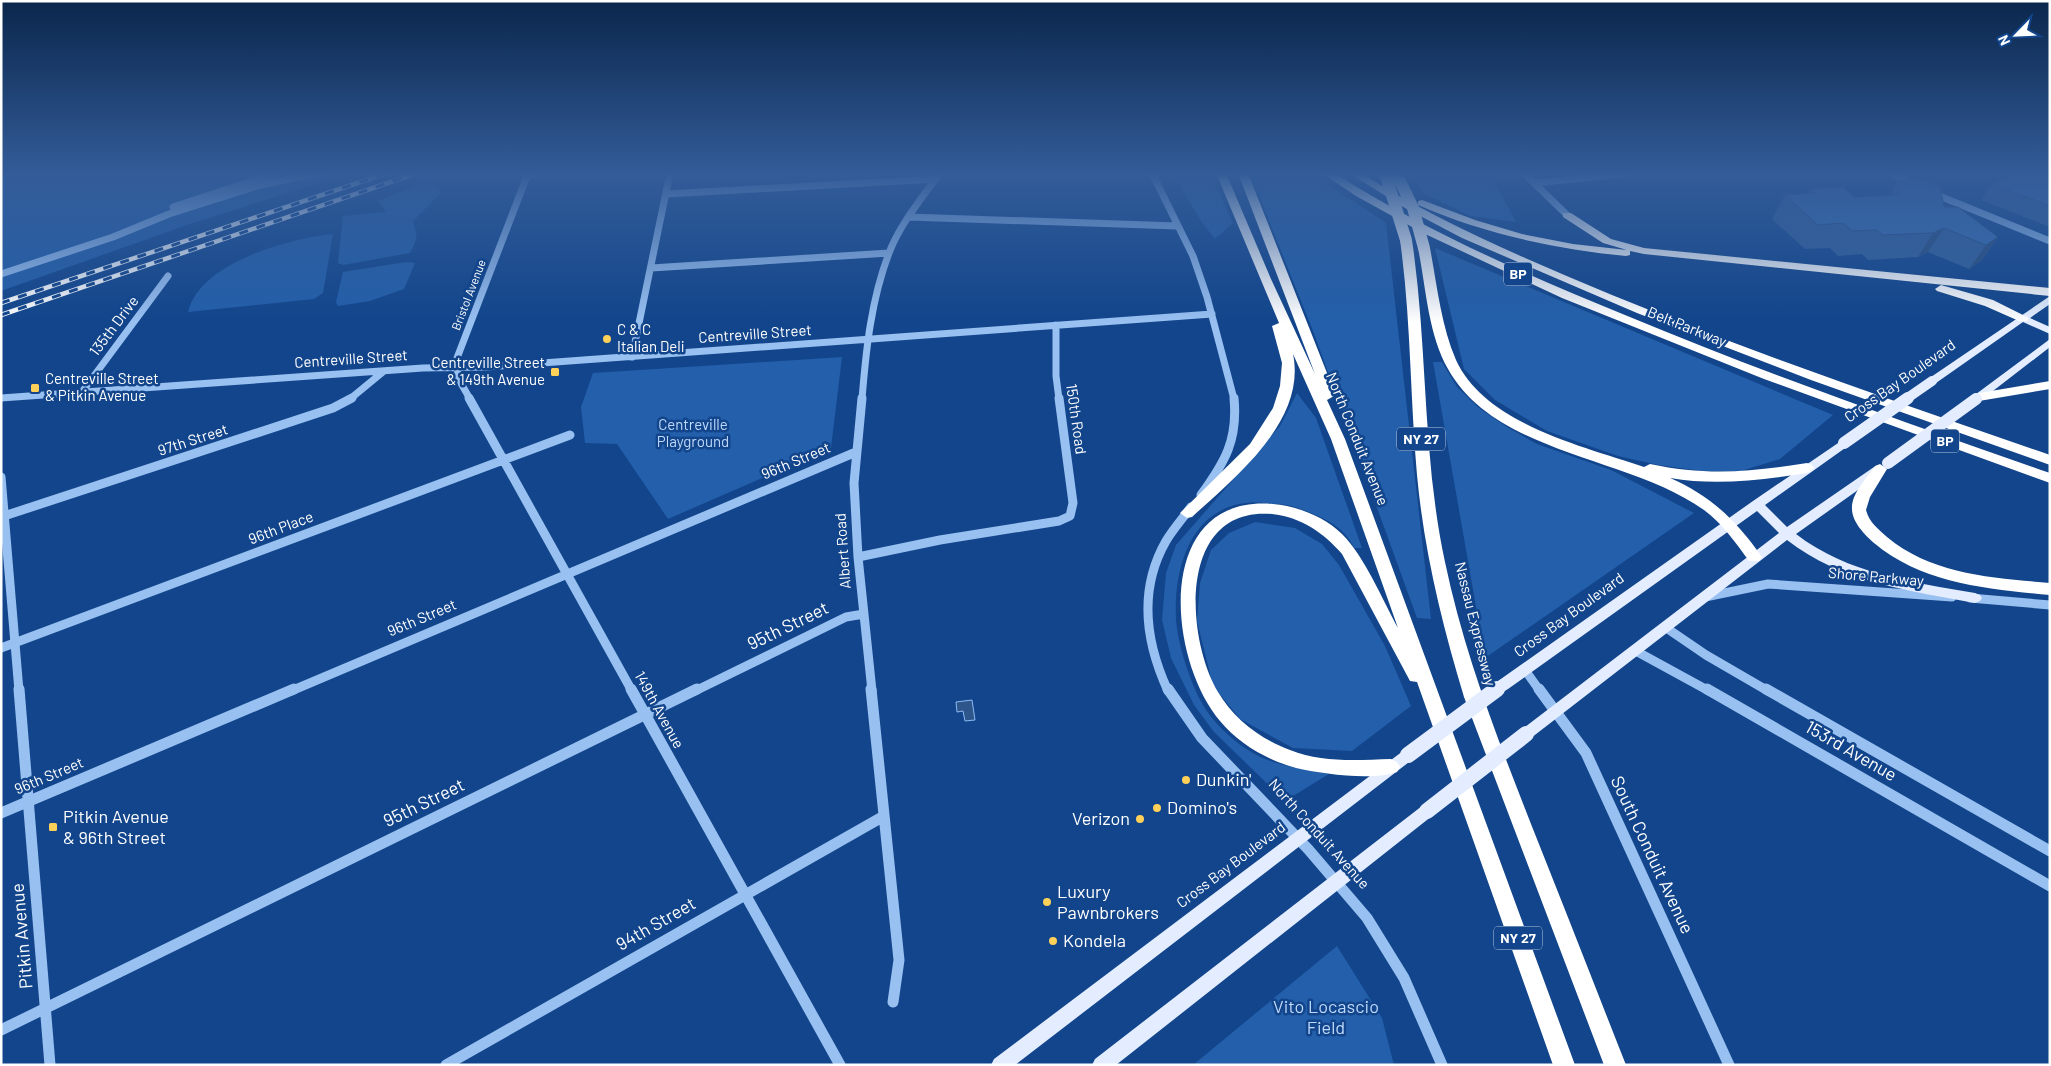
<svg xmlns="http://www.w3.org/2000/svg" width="2051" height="1066" font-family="Barlow,sans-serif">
  <rect width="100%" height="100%" fill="#12458b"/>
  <path fill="#235faa" d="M 1,173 L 350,173 L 187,225 L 1,291 Z
    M 1172,173 L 1210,173 L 1233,223 L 1215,239 L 1203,224 Z
    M 1250,173 L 1311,173 L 1386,223 L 1431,619 L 1417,618 L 1313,331 Z
    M 1408,173 L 1490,173 L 1516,222 L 1471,216 L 1425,194 Z
    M 425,182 L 437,186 L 441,193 L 413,221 C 417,237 419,236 410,253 L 343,265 L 338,263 L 343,216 L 386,212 L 378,201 Z
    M 333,234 L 323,293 L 314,299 L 188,312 C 200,262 289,239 333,234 Z
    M 1435,248 L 1833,415 L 1780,459 L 1741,471 L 1702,471 L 1658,465 L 1618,456 L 1547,431 L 1495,400 L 1464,369 Z
    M 406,262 L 415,263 L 404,289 L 370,301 L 338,306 L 336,302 L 343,272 Z
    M 842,357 L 831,448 L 668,519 L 617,444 L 585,443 L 581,407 L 593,373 Z
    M 1433,362 L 1442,362 L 1457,387 L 1479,408 L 1507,427 L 1537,444 L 1611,470 L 1694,513 L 1485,658 Z
    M 1297,393 L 1316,418 L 1362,548 L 1354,548 C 1343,524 1321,517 1298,508 C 1288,504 1275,504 1264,503 C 1195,497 1173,562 1176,620 C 1178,645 1190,682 1202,703 C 1212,722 1234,742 1253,753 C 1276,766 1303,769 1329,774 L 1285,801 L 1214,732 L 1194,705 L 1171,658 L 1162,620 L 1166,573 L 1176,545 L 1280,426 Z
    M 1255,522 L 1295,528 L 1322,544 L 1339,565 L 1385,646 L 1411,706 L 1352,751 L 1293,748 L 1240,719 L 1213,686 L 1197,621 L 1200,583 L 1211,550 L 1229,533 Z
    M 1337,946 L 1382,1018 L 1394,1065 L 1193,1065 Z"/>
  <path fill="#2f568a" stroke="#8abaf5" d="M 972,700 L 975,720 L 965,721 L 963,711 L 957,712 L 956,702 Z"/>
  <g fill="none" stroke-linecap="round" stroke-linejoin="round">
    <path stroke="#98c0f1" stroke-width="7" d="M 1152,173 L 1193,256 L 1207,297 L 1234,399
      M 1524,173 L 1567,215
      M 1890,173 L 1913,184
      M 1534,183 L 1632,173
      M 1932,193 L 2050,241
      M 666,194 L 935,179
      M 173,207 L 276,173
      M 909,217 L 1178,226
      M 651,268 L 889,253
      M 1,274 L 113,237 L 169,214 L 260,185 L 319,173
      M 1056,325 L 1056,376 L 1059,399
      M 632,357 L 670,173
      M 82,392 L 168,276
      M 1,398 L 423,368 L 487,367 L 1212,314
      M 350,399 L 384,371
      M 470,399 L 458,378 L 457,358 L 527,176 L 535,173
      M 862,399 C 866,350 871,300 889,253 C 900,224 922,198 940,173"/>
    <path stroke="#98c0f1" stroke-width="9" d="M 469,398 L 632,691
      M 862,398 L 854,483 L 858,557 L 872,691
      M 1,477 L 19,691
      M 1201,495 C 1225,462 1238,440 1234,398
      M 1,517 L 333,408 L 352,398
      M 858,557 L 940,540 L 1059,521 L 1070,516 L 1073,503 L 1059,398
      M 1705,597 L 1768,584 L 1952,597
      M 1970,598 L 2050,605
      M 1665,627 L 1706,655 L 1768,691
      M 1,648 L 570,435
      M 1634,650 L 1709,691
      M 1525,670 L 1540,691
      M 291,691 L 856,452
      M 695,691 L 846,617 L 864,614
      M 1168,691 C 1145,641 1138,590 1166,541 C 1173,529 1183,518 1191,507"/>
    <path stroke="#98c0f1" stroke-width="11" d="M 19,689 L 50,1065
      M 631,689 L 840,1065
      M 871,689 L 899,960 L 893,1002
      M 1168,689 L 1202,738 L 1308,849 L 1367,918 L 1404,978 L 1442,1065
      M 1539,689 L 1586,753 L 1729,1065
      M 1707,689 L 2050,886
      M 1766,689 L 2050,851
      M 1,813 L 294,689
      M 1,1030 L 697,689
      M 446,1065 L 884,816"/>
    <path fill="#e3edff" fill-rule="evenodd" d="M 2050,296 L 2050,304 L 2030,318 L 2050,327 L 2050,334 L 2023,322 L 1936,383 L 1928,383 L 1927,381 L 1928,379 Z
      M 2050,339 L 2050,347 L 1980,401 L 1972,401 L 1970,399 L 1972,397 Z
      M 1844,439 L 1850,443 L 1848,446 L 1765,505 L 1787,527 L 1874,467 L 1882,467 L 1884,470 L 1882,473 L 1796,534 C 1848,574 1912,582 1975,593 L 1980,595 L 1982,598 L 1980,601 L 1975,603 C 1910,591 1841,582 1787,540 L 1531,738 L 1526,740 L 1521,738 L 1519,734 L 1521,730 L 1779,533 L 1757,511 L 1508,689 L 1503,691 L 1498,689 L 1496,685 L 1498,681 L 1753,501 Z
      M 1408,749 L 1413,751 L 1415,755 L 1413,759 L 1015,1065 L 991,1065 L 994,1059 L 1403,751 Z
      M 1427,804 L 1432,806 L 1435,811 L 1432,816 L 1116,1065 L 1092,1065 L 1095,1059 L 1422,806 Z"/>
    <path fill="#fff" fill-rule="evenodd" d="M 1216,173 L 1226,173 L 1271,279 L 1315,374 L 1238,173 L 1248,173 L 1327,373 L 1334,396 L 1327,400 L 1345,439 L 1575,1065 L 1553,1065 L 1417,682 L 1410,681 L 1342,554 C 1324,533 1301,517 1272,514 C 1178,506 1185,636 1218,692 C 1234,719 1260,739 1290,750 C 1322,763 1357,760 1391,759 L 1397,762 L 1400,767 L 1397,772 C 1373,781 1322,774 1296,768 C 1267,760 1239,744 1220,721 C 1166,657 1154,494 1273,504 C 1297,506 1325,517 1342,534 C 1365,557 1382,599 1398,628 L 1331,439 L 1293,354 C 1307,421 1235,477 1192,517 L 1187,518 L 1180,513 L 1250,444 L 1273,408 L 1280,386 L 1282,363 L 1272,326 L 1279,323 Z
      M 1322,173 L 1334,173 C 1426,231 1524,274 1625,315 C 1764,373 1907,423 2050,473 L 2050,483 L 1764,379 L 1562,298 L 1423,233 L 1356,196 Z
      M 1349,173 L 1361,173 C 1440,223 1526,259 1612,295 C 1756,354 1903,404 2050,455 L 2050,465 L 1811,380 L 1637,313 L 1462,238 L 1405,208 Z
      M 1389,173 L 1399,173 L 1405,181 L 1400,184 L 1396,183 Z
      M 1422,200 L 1475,220 L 1522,234 L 1573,244 L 1627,250 L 1603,243 L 1563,217 L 1563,213 L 1571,213 L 1611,239 L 1644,248 L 2050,288 L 2050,296 L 1644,254 L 1630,251 L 1630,255 L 1626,256 C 1554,249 1485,234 1418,205 L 1418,201 Z
      M 1406,237 L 1412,240 C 1428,347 1422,456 1445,562 C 1464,653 1497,737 1531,824 C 1563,904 1594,984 1626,1065 L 1604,1065 L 1464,697 C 1442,624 1424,551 1417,475 C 1410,396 1411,318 1400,240 Z
      M 1424,245 L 1430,248 C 1437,285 1441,325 1456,360 C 1485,424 1583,446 1644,467 L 1650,464 C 1706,476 1751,472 1807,463 L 1812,465 L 1814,468 L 1812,471 L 1807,473 C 1761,480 1716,486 1670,478 C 1709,495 1735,519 1759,553 L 1762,557 L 1759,561 L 1749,561 C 1736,543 1722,523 1704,510 C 1629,456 1496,455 1448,369 C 1428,334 1426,287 1418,248 Z
      M 1941,285 L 1993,300 L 2029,318 L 2027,321 L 2019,321 L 1985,306 L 1937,291 L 1935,289 Z
      M 2050,381 L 2050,389 L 1979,401 L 1972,397 L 1979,393 Z
      M 1880,464 L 1887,469 L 1870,497 L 1866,510 C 1869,522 1878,529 1887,537 C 1933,575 1993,578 2050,583 L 2050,595 C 1988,589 1923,584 1874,543 C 1865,535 1852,522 1852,509 C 1851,494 1867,478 1875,466 Z"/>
    <defs>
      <path id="rail" d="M 1,303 L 387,173
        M 1,315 L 417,173"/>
    </defs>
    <use href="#rail" stroke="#fff" stroke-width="4.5"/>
    <use href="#rail" stroke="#12458b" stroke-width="3" stroke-dasharray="9" stroke-linecap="butt"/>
    <path stroke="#e3edff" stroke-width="10" d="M 1906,399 L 1932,381"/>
    <path stroke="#e3edff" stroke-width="12" d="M 1844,443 L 1908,398
      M 1888,463 L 1976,399
      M 1495,691 L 1503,685"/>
    <path stroke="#e3edff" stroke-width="16" d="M 1408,755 L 1497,689
      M 1427,811 L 1526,734"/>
    <path stroke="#fff" stroke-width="12" d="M 1385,173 L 1406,240
      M 1400,181 L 1413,208 L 1424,248"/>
  </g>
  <path fill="#32609c" d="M 2050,173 L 2050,227 L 1981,200 L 1992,184 Z
    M 1897,181 L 1998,237 L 1981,261 L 1969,269 L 1928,252 L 1918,257 L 1868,260 L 1862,254 L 1838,256 L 1830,248 L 1805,249 L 1772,219 L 1785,195 L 1808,194 L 1810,189 L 1854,197 L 1889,195 Z"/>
  <path fill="#294e7f" d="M 1944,228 L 1928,252 L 1918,257 L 1933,233 Z
    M 1998,237 L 1981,261 L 1969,269 L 1986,245 Z"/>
  <path fill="#3a70b5" stroke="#294e7f" d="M 2012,173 L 2050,173 L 2050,206 L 1992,184 Z
    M 1914,178 L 1940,186 L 1944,207 L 1958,207 L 1998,237 L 1986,245 L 1944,228 L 1933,233 L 1883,235 L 1876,230 L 1852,231 L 1843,223 L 1818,225 L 1785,195 L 1815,193 L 1810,189 L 1843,187 L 1854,197 L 1899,195 L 1897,181 Z"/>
  <linearGradient id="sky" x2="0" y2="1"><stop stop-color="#0a264c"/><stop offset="0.54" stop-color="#335c98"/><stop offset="1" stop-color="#335c98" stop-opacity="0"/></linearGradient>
  <rect width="2051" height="322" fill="url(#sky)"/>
  <g fill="#ffd159" stroke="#12458b" stroke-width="2">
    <circle cx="607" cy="339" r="5"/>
    <rect x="550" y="367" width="10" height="10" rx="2.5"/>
    <rect x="30" y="383" width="10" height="10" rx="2.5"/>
    <circle cx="1186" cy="780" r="5"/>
    <circle cx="1157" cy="808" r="5"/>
    <circle cx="1140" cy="819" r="5"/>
    <rect x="48" y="822" width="10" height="10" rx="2.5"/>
    <circle cx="1047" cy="902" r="5"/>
    <circle cx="1053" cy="941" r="5"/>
  </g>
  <g text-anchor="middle" stroke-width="5" stroke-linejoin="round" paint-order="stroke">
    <g font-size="12" fill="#fff" stroke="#12458b">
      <text transform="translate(469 295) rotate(-69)" y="4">Bristol Avenue</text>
    </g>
    <g fill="#12458b" stroke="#b8c7dc" stroke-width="1">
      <rect x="1504" y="262.5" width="28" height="23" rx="4"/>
      <rect x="1397" y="427.5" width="48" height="23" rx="4"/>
      <rect x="1931" y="429.5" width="28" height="23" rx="4"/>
      <rect x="1494" y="926.5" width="48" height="23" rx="4"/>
    </g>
    <g font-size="14" font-weight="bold" fill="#fff">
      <text x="1518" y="279">BP</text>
      <text x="1421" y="444">NY 27</text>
      <text x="1945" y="446">BP</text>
      <text x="1518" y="943">NY 27</text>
    </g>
    <g font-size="15" fill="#fff" stroke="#12458b">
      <text transform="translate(114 326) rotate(-53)" y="5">135th Drive</text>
      <text transform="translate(1687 327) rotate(22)" y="5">Belt Parkway</text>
      <text transform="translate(755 334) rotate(-4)" y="5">Centreville Street</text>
      <text transform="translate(351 359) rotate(-4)" y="5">Centreville Street</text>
      <text transform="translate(1900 381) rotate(-35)" y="5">Cross Bay Boulevard</text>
      <text transform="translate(1076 419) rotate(82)" y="5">150th Road</text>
      <text transform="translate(1357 439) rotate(68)" y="5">North Conduit Avenue</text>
      <text transform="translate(193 440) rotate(-18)" y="5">97th Street</text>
      <text transform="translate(796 461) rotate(-23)" y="5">96th Street</text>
      <text transform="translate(281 528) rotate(-21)" y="5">96th Place</text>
      <text transform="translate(843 551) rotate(-94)" y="5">Albert Road</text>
      <text transform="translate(1876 577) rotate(5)" y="5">Shore Parkway</text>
      <text transform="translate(1569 615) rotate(-36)" y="5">Cross Bay Boulevard</text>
      <text transform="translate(422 618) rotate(-23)" y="5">96th Street</text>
      <text transform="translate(1475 624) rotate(76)" y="5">Nassau Expressway</text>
      <text transform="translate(659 710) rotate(61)" y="5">149th Avenue</text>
      <text transform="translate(49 776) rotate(-23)" y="5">96th Street</text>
      <text transform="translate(1319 834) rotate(48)" y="5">North Conduit Avenue</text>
      <text transform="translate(1231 865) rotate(-37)" y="5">Cross Bay Boulevard</text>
    </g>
    <g font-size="15" fill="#fff" stroke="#12458b" text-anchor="start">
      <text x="617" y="335">C &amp; C<tspan x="617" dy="17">Italian Deli</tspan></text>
      <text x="545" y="368" text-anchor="end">Centreville Street<tspan x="545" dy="17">&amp; 149th Avenue</tspan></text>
      <text x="45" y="384">Centreville Street<tspan x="45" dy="17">&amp; Pitkin Avenue</tspan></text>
    </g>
    <g font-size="15" fill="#bfdafc" stroke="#12458b">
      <text x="693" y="430">Centreville<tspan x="693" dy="17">Playground</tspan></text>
    </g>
    <g font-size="18" fill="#fff" stroke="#12458b">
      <text transform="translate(788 626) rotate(-26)" y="6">95th Street</text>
      <text transform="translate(1851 751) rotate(30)" y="6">153rd Avenue</text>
      <text transform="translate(424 803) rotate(-26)" y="6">95th Street</text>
      <text transform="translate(1652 855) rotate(65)" y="6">South Conduit Avenue</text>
      <text transform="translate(656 924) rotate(-30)" y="6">94th Street</text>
      <text transform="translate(22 936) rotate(-95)" y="6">Pitkin Avenue</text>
    </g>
    <g font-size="18" fill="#fff" stroke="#12458b" text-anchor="start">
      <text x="1196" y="786">Dunkin'</text>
      <text x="1167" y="814">Domino's</text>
      <text x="63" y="823">Pitkin Avenue<tspan x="63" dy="21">&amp; 96th Street</tspan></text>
      <text x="1130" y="825" text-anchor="end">Verizon</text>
      <text x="1057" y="898">Luxury<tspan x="1057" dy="21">Pawnbrokers</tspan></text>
      <text x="1063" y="947">Kondela</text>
    </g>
    <g font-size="18" fill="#bfdafc" stroke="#12458b">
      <text x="1326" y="1013">Vito Locascio<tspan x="1326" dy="21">Field</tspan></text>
    </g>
  </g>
  <rect width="2051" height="1066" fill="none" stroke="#ffffff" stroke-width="5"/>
  <g transform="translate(2016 35) rotate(246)" stroke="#12458b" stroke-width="4" paint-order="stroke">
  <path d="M0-4L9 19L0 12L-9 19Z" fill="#ffffff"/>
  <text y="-8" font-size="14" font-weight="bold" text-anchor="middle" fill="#ffffff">N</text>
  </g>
</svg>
